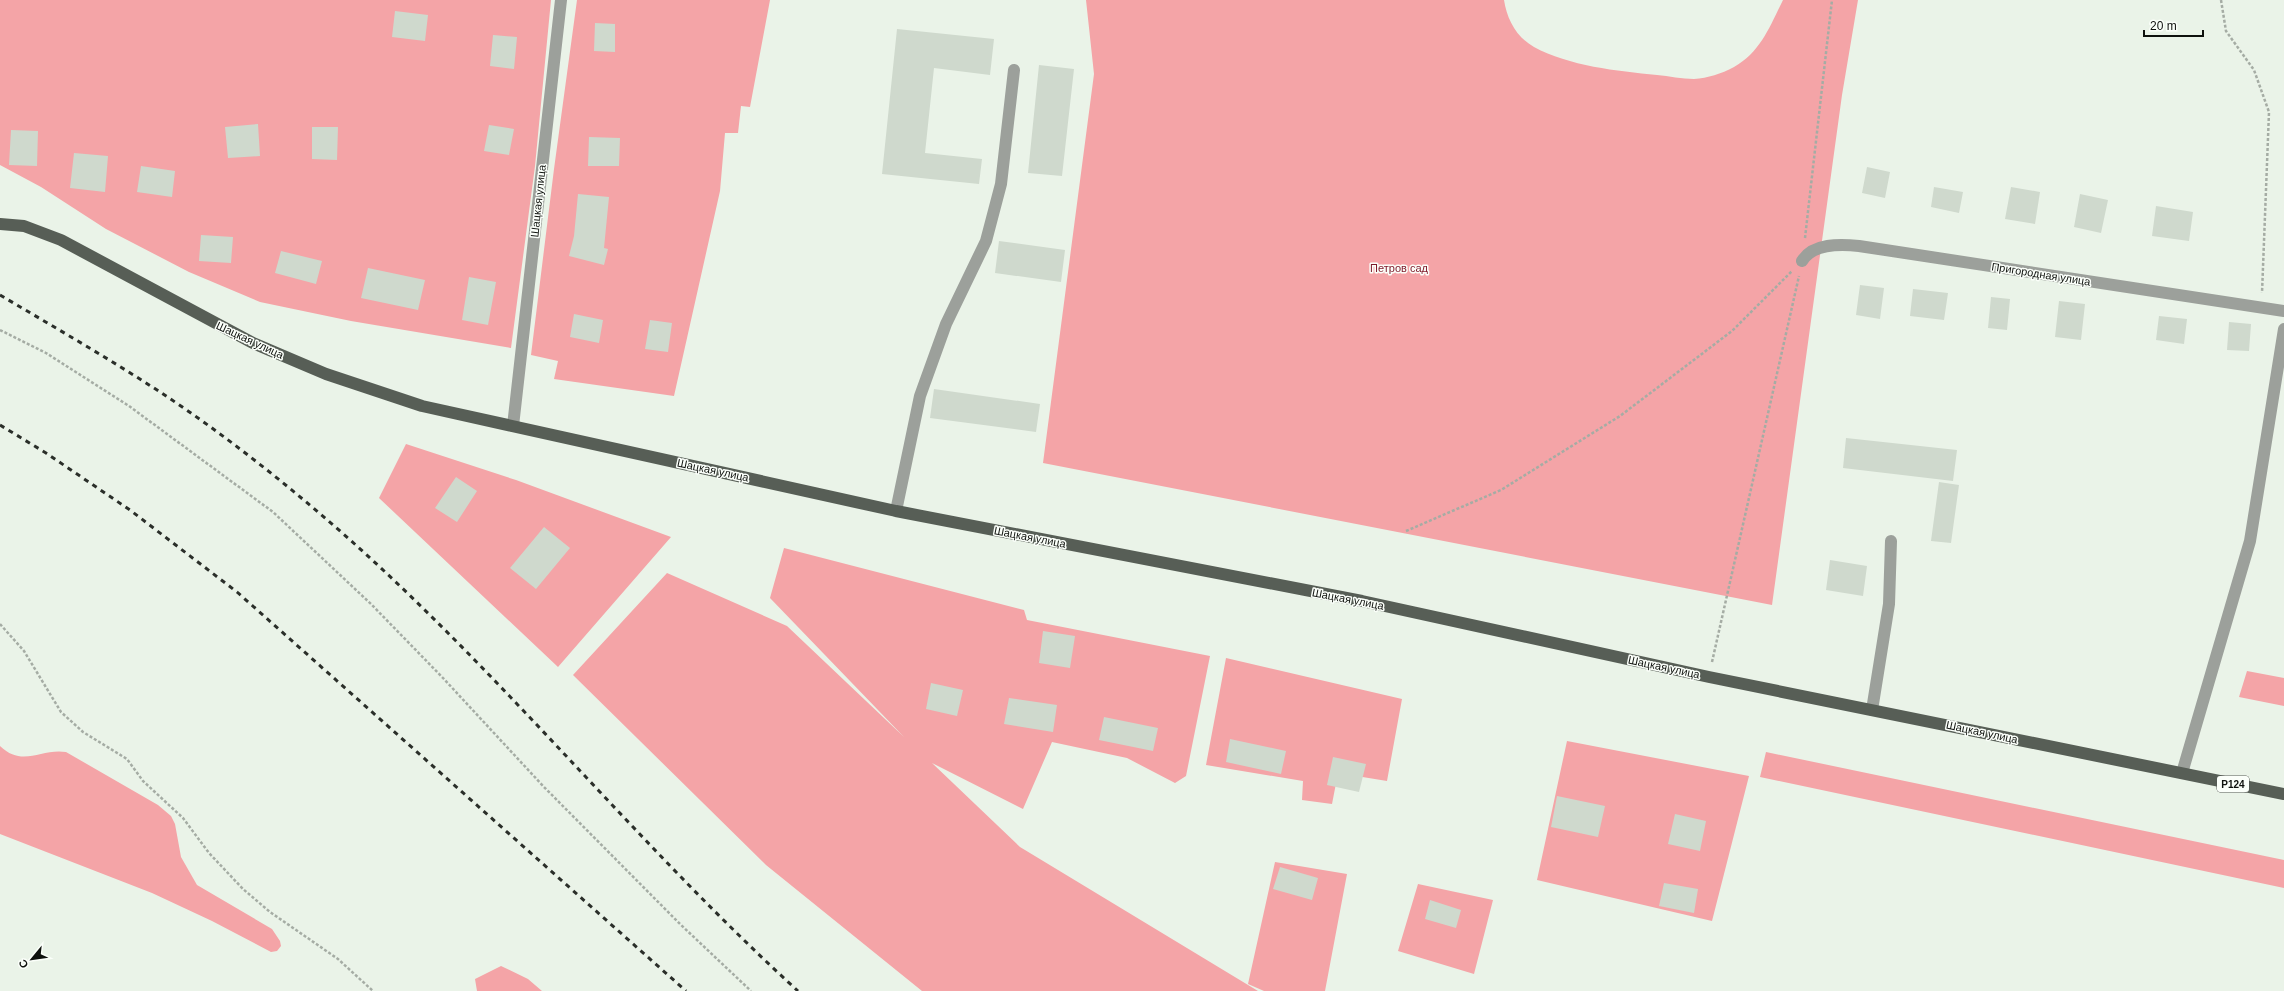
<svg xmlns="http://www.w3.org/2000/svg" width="2284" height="991" font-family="Arial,sans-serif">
  <rect width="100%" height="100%" fill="#eaf3e8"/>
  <path fill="#f4a4a7" d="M 0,0 L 551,0 L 535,166 L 511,348 L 351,321 L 260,302 L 189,272 L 106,229 L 41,187 L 0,165 Z
    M 577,0 L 770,0 L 750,107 L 741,106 L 738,133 L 725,133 L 720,191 L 674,396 L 554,379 L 558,361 L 531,355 L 554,169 Z
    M 1086,0 L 1504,0 C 1507,19 1516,37 1534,47 C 1569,66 1617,71 1657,75 C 1669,76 1682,79 1694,79 C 1708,78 1721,74 1734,67 C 1761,52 1770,26 1783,0 L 1858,0 L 1842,95 L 1772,605 L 1043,463 L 1094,74 Z
    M 406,444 L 516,480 L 671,537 L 558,667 L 379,498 Z
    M 784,548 L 1024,610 L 1027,620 L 1210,656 L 1186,776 L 1175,783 L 1127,758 L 1052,742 L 1023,809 L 932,763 L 1020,847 L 1258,991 L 922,991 L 766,865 L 573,675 L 667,573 L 787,626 L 904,737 L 770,598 Z
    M 1226,658 L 1402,699 L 1387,781 L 1338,773 L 1332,804 L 1302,800 L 1303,781 L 1206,765 Z
    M 2247,671 L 2284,678 L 2284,706 L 2239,697 Z
    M 1567,741 L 1749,776 L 1712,921 L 1537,880 Z
    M 0,746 C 23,768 41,748 66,752 L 158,805 L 171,816 L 175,824 L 181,857 L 197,885 L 272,929 L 280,941 L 281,946 L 277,951 L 271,952 L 212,921 L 152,893 L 0,834 Z
    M 1766,752 L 2284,860 L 2284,888 L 1760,777 Z
    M 1275,862 L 1347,874 L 1325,991 L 1264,991 L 1248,984 Z
    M 1418,884 L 1493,900 L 1474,974 L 1398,951 Z
    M 501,966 L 528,979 L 542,991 L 477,991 L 475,979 Z"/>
  <path fill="#cfd9cd" d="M 395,11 L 428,15 L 425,41 L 392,37 Z
    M 595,23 L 615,24 L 615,52 L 594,51 Z
    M 897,29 L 994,39 L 990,75 L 934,68 L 925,153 L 982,159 L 979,184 L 882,174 Z
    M 493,35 L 517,37 L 514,69 L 490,66 Z
    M 1039,65 L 1074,69 L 1062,176 L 1028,173 Z
    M 258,124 L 260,156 L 228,158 L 225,127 Z
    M 489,125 L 514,129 L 509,155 L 484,151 Z
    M 312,127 L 338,127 L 337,160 L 312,159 Z
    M 11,130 L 38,131 L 37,166 L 9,165 Z
    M 589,137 L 620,138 L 619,166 L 588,166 Z
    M 74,153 L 108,156 L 105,192 L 70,188 Z
    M 141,166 L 175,171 L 172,197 L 137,192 Z
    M 1867,167 L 1890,172 L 1885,198 L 1862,193 Z
    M 1934,187 L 1963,192 L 1959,213 L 1931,207 Z
    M 2011,187 L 2040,192 L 2035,224 L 2005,219 Z
    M 578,194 L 609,197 L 604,248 L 608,249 L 604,265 L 569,256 L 574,236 Z
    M 2080,194 L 2108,200 L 2101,233 L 2074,227 Z
    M 2156,206 L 2193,212 L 2189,241 L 2152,236 Z
    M 201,235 L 233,237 L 231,263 L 199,261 Z
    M 999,241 L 1065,250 L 1061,282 L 995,273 Z
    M 281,251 L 322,261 L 316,284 L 275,273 Z
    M 368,268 L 425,280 L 418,310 L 361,298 Z
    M 469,277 L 496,282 L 488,325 L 462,320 Z
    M 1860,285 L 1884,288 L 1880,319 L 1856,315 Z
    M 1913,289 L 1948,293 L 1944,320 L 1910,316 Z
    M 1991,297 L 2010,299 L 2007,330 L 1988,328 Z
    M 2059,301 L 2085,304 L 2081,340 L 2055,337 Z
    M 574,314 L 603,320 L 599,343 L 570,337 Z
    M 2159,316 L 2187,319 L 2184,344 L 2156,340 Z
    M 650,320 L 672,323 L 668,352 L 645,349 Z
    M 2229,322 L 2251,324 L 2249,351 L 2227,350 Z
    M 934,389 L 1040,404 L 1036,432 L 930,418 Z
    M 1846,438 L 1957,450 L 1953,481 L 1843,468 Z
    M 456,477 L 477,491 L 457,522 L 435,508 Z
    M 1939,482 L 1959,485 L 1951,543 L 1931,541 Z
    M 544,527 L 570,548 L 536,589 L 510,568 Z
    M 1830,560 L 1867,566 L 1863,596 L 1826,590 Z
    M 1043,631 L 1075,636 L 1070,668 L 1039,663 Z
    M 931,683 L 963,690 L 957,716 L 926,709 Z
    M 1009,698 L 1057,705 L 1053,732 L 1004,724 Z
    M 1104,717 L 1158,728 L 1153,751 L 1099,740 Z
    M 1230,739 L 1286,751 L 1281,774 L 1226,762 Z
    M 1333,757 L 1366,764 L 1359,792 L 1327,785 Z
    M 1557,796 L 1605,806 L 1598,837 L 1551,827 Z
    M 1675,814 L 1706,821 L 1700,851 L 1668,844 Z
    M 1280,867 L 1318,878 L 1312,900 L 1273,889 Z
    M 1664,883 L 1698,889 L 1694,913 L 1659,906 Z
    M 1430,900 L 1461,910 L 1456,928 L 1425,919 Z"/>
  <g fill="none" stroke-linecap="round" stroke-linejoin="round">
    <path stroke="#a5aca4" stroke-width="2.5" stroke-dasharray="3 2" stroke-linecap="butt" d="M 2221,0 L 2226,31 L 2254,70 L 2269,112 L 2262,293
      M 1805,238 L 1832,0
      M 0,330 L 46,353 L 129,406 L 273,512 L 371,604 L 443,678 L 544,787 L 680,924 L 751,991
      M 1406,531 L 1501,490 L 1620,416 L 1732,331 L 1792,271
      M 0,624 L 24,651 L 61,712 L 83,732 L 127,759 L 143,781 L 183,818 L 209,853 L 243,889 L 270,912 L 338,959 L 373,991
      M 1712,662 L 1799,276"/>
    <path stroke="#9ca09b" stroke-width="12" d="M 1802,261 C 1813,243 1840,244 1859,246 L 2284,311
      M 513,426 L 561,0
      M 896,511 L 920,396 L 946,324 L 986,241 L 1001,184 L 1014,70
      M 1872,710 L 1889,604 L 1891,541
      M 2182,773 L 2250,541 L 2284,329"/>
    <path stroke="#575e56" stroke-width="12" d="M 0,224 L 24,226 L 61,240 L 253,343 L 326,374 L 422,406 L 896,511 L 1362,601 L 1709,677 L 2284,794"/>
    <path stroke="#2a2e29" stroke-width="3" stroke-dasharray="5 5" stroke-linecap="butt" d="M 0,295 C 54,327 108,358 160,392 C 227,436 298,493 358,547 C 513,687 644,851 798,991
      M 0,425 L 46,453 L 130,510 L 237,592 L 686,991"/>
  </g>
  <g text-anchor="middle" stroke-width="3" stroke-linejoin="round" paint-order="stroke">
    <rect fill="#fbfffa" stroke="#555854" stroke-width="1" x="2217" y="776" width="32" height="16" rx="3"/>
    <g font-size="10" font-weight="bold" fill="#0e110d">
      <text x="2233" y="788">Р124</text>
    </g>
    <g font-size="11" fill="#0e110d" stroke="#fbfffa">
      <text transform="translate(538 201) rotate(-84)" y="4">Шацкая улица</text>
      <text transform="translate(2041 274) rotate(9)" y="4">Пригородная улица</text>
      <text transform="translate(250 340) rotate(25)" y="4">Шацкая улица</text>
      <text transform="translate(713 470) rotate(12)" y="4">Шацкая улица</text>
      <text transform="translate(1030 537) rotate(11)" y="4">Шацкая улица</text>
      <text transform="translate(1348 599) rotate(11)" y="4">Шацкая улица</text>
      <text transform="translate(1664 667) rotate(12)" y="4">Шацкая улица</text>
      <text transform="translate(1982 732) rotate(12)" y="4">Шацкая улица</text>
    </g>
    <g font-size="11" fill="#7e1829" stroke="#fbfffa">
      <text x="1399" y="272">Петров сад</text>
    </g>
  </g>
  <g transform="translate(32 959) rotate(241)" stroke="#fbfffa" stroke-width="3" paint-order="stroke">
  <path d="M0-3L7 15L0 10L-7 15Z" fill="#0e110d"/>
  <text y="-6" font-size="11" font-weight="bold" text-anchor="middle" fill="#0e110d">С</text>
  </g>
  <path d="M2144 30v6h59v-6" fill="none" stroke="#0e110d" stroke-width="2"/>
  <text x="2150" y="30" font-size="12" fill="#0e110d" stroke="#fbfffa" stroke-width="3" paint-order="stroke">20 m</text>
</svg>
